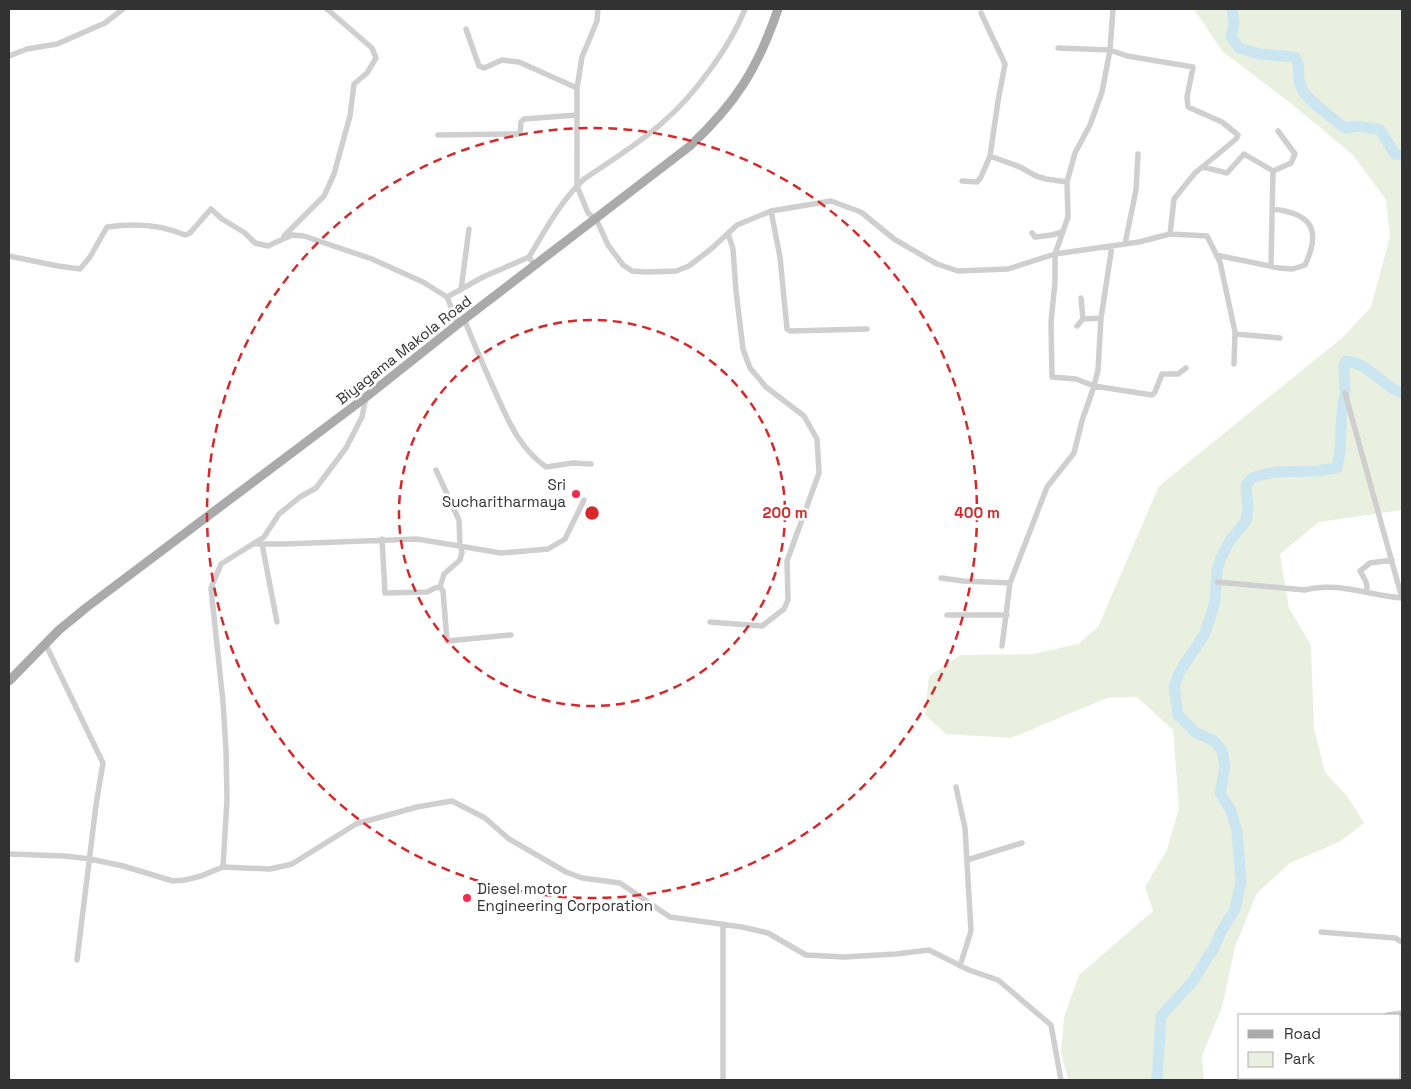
<svg xmlns="http://www.w3.org/2000/svg" width="1411" height="1089" font-family="'Space Grotesk',sans-serif">
  <rect width="100%" height="100%" fill="#fff"/>
  <path fill="#eaf0e0" d="M 1194,9 L 1402,9 L 1402,510 L 1319,522 L 1280,554 L 1289,608 L 1311,645 L 1314,728 L 1325,772 L 1347,796 L 1364,823 L 1339,842 L 1290,863 L 1257,893 L 1235,947 L 1222,1007 L 1202,1056 L 1204,1080 L 1068,1080 L 1061,1052 L 1064,1017 L 1079,975 L 1153,911 L 1145,887 L 1167,850 L 1179,808 L 1173,730 L 1137,697 L 1107,698 L 1011,738 L 946,734 L 925,715 L 929,676 L 961,655 L 1033,654 L 1078,644 L 1098,627 L 1159,486 L 1342,338 L 1371,307 L 1390,236 L 1386,200 L 1353,155 L 1289,102 L 1222,51 Z"/>
  <g fill="none" stroke-linecap="round" stroke-linejoin="round">
    <path stroke="#cbe6f0" stroke-width="11" d="M 1232,9 L 1234,24 L 1231,37 L 1239,48 L 1260,54 L 1295,57 C 1303,70 1295,74 1301,87 C 1307,101 1333,118 1345,128 L 1358,126 L 1380,130 L 1395,154 L 1402,155
      M 1157,1080 L 1161,1016 L 1194,980 L 1209,955 L 1213,950 L 1220,934 L 1235,909 L 1241,881 L 1237,831 L 1231,811 L 1220,793 L 1225,767 L 1222,750 L 1214,741 L 1195,732 L 1178,715 L 1174,687 L 1180,671 L 1204,635 L 1210,619 L 1215,601 L 1217,569 L 1222,556 L 1229,542 L 1246,521 L 1248,509 L 1246,485 L 1252,478 L 1261,475 L 1276,472 L 1316,471 L 1337,468 L 1340,451 L 1342,412 L 1345,393 L 1344,365 L 1346,361 C 1371,364 1380,385 1402,393"/>
    <path stroke="#cfcfcf" stroke-width="5.5" d="M 598,9 L 597,21 L 582,57 L 577,88 L 577,186 L 588,213 L 596,219 L 608,245 L 623,265 L 632,271 L 646,272 L 676,271 L 689,266 L 711,249 L 737,225 L 771,211 L 831,201 L 861,212 L 894,239 L 937,264 L 958,271 L 1008,269 L 1055,254 L 1068,217 L 1067,182 L 1075,153 L 1090,125 L 1102,92 L 1110,50 L 1113,9
      M 981,13 L 1005,64 L 998,101 L 990,156 L 1020,167 L 1036,176 L 1046,179 L 1067,182
      M 466,29 L 479,66 L 484,68 L 502,60 L 519,62 L 577,88
      M 1058,48 L 1110,50 L 1127,56 L 1193,67 L 1187,97 L 1188,107 L 1222,122 L 1238,135 L 1236,139 L 1195,173 L 1174,199 L 1170,234
      M 9,56 L 27,49 L 57,44 L 105,23 L 123,9
      M 438,135 L 518,134 L 520,133 L 521,122 L 524,119 L 577,115
      M 1203,167 L 1227,173 L 1244,154 L 1273,171
      M 1273,171 L 1291,163 L 1295,154 L 1278,131
      M 962,181 L 977,182 L 981,177 L 990,156
      M 771,211 L 780,257 L 787,329 L 790,331 L 867,329
      M 1032,233 L 1035,237 L 1052,235 L 1062,232
      M 284,236 L 324,196 L 334,174 L 350,116 L 354,84 L 367,73 L 376,58 L 372,48 L 327,9
      M 1125,244 L 1136,190 L 1138,154
      M 1112,246 L 1101,318 L 1098,370 L 1094,386 L 1152,395 L 1155,392 L 1162,374 L 1178,374 L 1186,368
      M 1216,255 L 1279,268 L 1293,269 L 1305,265 C 1322,229 1311,213 1272,209
      M 9,256 L 58,266 L 80,269 L 90,257 L 107,227 C 134,223 160,224 185,235 L 190,233 L 211,209 L 222,219 L 245,233 L 255,243 L 268,246 L 292,235 L 304,236 L 372,259 L 423,282 L 447,297 L 458,324
      M 529,257 C 546,229 560,202 584,179 C 609,162 640,143 662,123 C 693,97 730,47 745,9
      M 1271,265 L 1273,171
      M 461,290 L 469,229
      M 447,297 L 483,277 L 529,257 L 531,260
      M 1081,298 L 1083,319
      M 464,319 C 475,346 486,372 498,398 C 510,425 521,449 546,467 L 573,463 L 591,464
      M 1077,326 L 1083,319 L 1101,318
      M 1235,334 L 1280,338
      M 1345,393 L 1402,598
      M 436,470 L 459,520 L 460,545 L 462,552 L 460,560 L 444,574 L 440,587
      M 382,539 L 385,593 L 427,592 L 435,588 L 440,587 L 443,591 L 447,641 L 511,635
      M 254,544 L 284,544 L 417,539 L 501,553 L 548,549 L 565,539 L 584,500
      M 262,544 L 277,622
      M 941,578 L 963,581 L 1010,583
      M 1217,582 L 1305,590 C 1336,581 1371,596 1402,598
      M 1366,592 C 1369,584 1364,578 1360,571 L 1370,563 L 1392,560
      M 947,615 L 1007,615
      M 710,622 L 762,626 L 784,609 L 788,600 L 787,561 L 819,473 L 817,439 L 804,416 L 766,387 L 750,368 L 743,349 L 736,291 L 733,249 L 728,233
      M 45,643 L 103,763 L 96,805 L 77,960
      M 1002,646 L 1010,583 L 1047,487 L 1074,453 L 1082,421 L 1094,386 L 1076,379 L 1052,377 L 1051,322 L 1055,282 L 1055,254 L 1139,242 L 1170,234 L 1207,236 L 1220,262 L 1235,332 L 1234,364
      M 956,787 L 965,828 L 971,931 L 960,966
      M 9,854 L 65,856 L 90,859 L 123,866 L 173,881 L 185,880 L 201,876 L 223,867 L 270,869 L 292,864 L 356,824 L 417,807 L 452,801 L 485,818 L 509,839 L 566,872 L 582,878 L 620,883 L 670,917 L 742,927 L 768,933 L 806,955 L 844,957 L 896,954 L 929,950 L 969,970 L 998,980 L 1051,1025 L 1061,1080
      M 967,860 L 1022,843
      M 223,867 L 227,799 L 226,750 L 223,702 L 211,588 L 221,564 L 264,537 L 279,514 L 300,497 L 316,488 L 346,448 L 362,417 L 366,397
      M 723,924 L 723,1080
      M 1321,932 L 1395,938 L 1402,942
      M 1387,1015 L 1402,1013"/>
    <path stroke="#aaa" stroke-width="9" d="M 9,681 L 59,630 L 87,607 L 366,397 L 458,324 L 690,146 C 736,103 758,68 778,9"/>
  </g>
  <g fill="none" stroke="#d62828" stroke-width="2.5" stroke-dasharray="9 6">
    <circle cx="592" cy="513" r="193"/>
    <circle cx="592" cy="513" r="385"/>
  </g>
  <g fill="#f52951" stroke="#fff" stroke-width="2">
    <circle cx="576" cy="494" r="5"/>
    <circle cx="467" cy="898" r="5"/>
  </g>
  <g text-anchor="middle" stroke-width="5" stroke-linejoin="round" paint-order="stroke">
    <g font-size="15" fill="#323232" stroke="#fff">
      <text transform="translate(404 350) rotate(-38)" y="5">Biyagama Makola Road</text>
    </g>
    <g font-size="15" fill="#323232" stroke="#fff" text-anchor="end">
      <text x="566" y="490">Sri<tspan x="566" dy="17">Sucharitharmaya</tspan></text>
      <text x="477" y="894" text-anchor="start">Diesel motor<tspan x="477" dy="17">Engineering Corporation</tspan></text>
    </g>
  </g>
  <circle cx="592" cy="513" r="8" fill="#d62828" stroke="#fff" stroke-width="2.5"/>
  <g font-size="15" text-anchor="middle" font-weight="bold" fill="#d62828" stroke="#fff" stroke-width="5" stroke-linejoin="round" paint-order="stroke">
    <text x="785" y="518">200 m</text>
    <text x="977" y="518">400 m</text>
  </g>
  <rect width="1411" height="1089" fill="none" stroke="#323232" stroke-width="20"/>
  <rect x="1238" y="1014" width="162" height="65" fill="#ffffff" stroke="#adadad"/>
  <rect x="1248" y="1030" width="25" height="8" fill="#aaaaaa" stroke="#adadad"/>
  <text x="1284" y="1039" font-size="15" fill="#323232">Road</text>
  <rect x="1248" y="1052" width="25" height="15" fill="#eaf0e0" stroke="#adadad"/>
  <text x="1284" y="1064" font-size="15" fill="#323232">Park</text>
</svg>
